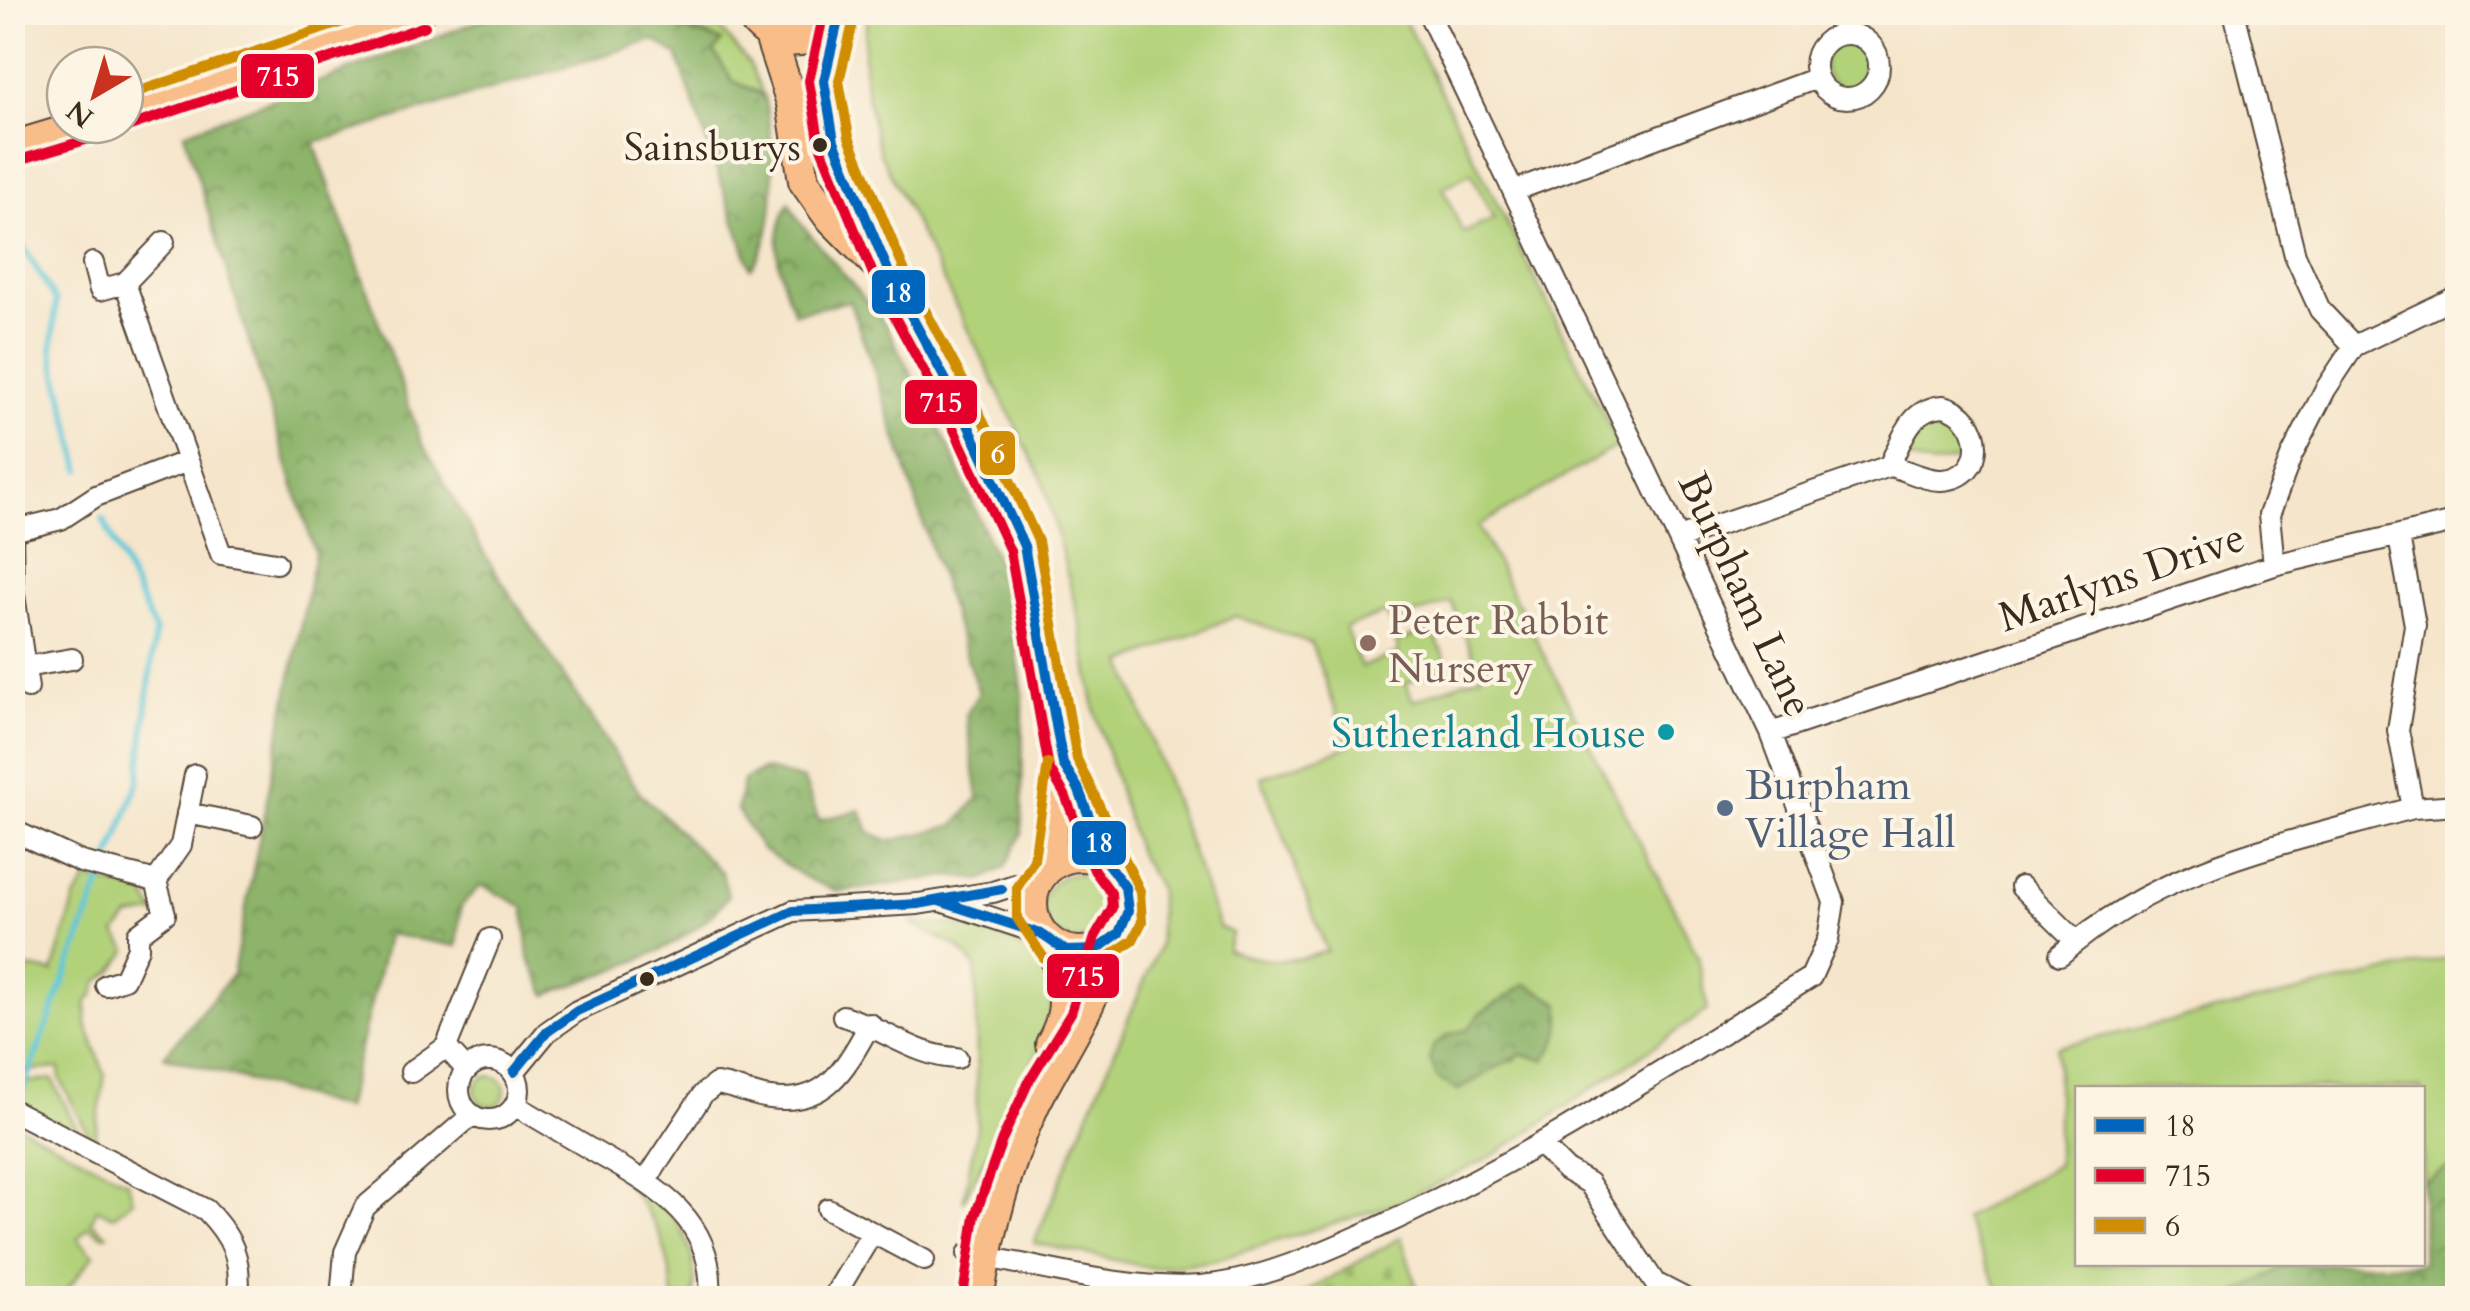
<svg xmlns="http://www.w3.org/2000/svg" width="2470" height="1311" font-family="Cardo,serif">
  <defs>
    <pattern id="forest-crowns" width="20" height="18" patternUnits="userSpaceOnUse" patternTransform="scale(2.5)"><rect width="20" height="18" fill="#8db46a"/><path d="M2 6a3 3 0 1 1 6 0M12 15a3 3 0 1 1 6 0" fill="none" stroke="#749357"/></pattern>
    <pattern id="cemetery-stones" width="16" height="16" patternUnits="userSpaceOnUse" patternTransform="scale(2.5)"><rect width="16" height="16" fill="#b2d27a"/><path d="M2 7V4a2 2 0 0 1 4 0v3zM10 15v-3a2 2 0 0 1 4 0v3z" fill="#9ab469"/></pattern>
  </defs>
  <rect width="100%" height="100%" fill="#fcf5e5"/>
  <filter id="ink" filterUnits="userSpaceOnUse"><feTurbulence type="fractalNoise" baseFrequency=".01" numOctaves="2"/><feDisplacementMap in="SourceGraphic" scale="20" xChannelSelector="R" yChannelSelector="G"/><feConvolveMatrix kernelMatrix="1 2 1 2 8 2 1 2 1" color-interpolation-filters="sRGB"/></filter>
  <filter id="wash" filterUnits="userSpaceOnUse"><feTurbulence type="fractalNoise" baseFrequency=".0048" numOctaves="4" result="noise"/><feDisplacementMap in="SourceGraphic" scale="40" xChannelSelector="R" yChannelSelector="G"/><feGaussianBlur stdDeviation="2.25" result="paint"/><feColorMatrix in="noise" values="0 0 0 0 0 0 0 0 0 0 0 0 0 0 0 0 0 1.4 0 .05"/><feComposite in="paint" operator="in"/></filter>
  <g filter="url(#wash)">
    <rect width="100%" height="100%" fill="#f5e5cb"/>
    <path fill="#b2d27a" stroke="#767e4c" stroke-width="2.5" fill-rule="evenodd" d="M 870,12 L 1401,13 L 1619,445 L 1478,526 L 1698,956 L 1708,1010 L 1496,1154 L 1399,1203 L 1212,1261 L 1152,1268 L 1034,1243 L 1159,946 L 1159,888 L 1138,853 L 1096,716 L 1080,624 L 1044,483 L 880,153 C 868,109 856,57 870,12 ZM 1471,173 L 1494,219 L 1463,233 L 1443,188 ZM 1451,602 L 1481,675 L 1413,701 L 1406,683 L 1449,667 L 1432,630 L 1396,642 L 1399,653 L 1361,667 L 1345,628 L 1385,613 L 1391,623 ZM 1235,616 L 1311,643 L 1349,746 L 1261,777 L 1327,951 C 1290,964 1264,963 1227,950 L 1232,933 L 1219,927 L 1124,663 ZM 1526,984 L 1521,1054 L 1513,1061 L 1431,1059 L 1433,1046 L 1449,1035 L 1468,1030 L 1480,1014 Z
      M 648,13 L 707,13 L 749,63 L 763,94 L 733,81 L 714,52 L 721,41 Z
      M1824 65a23 23 0 1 1 46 0a23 23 0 1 1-46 0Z
      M 1939,415 L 1948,416 L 1967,434 L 1962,459 L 1931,465 L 1903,458 L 1912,436 Z
      M1043 907a33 33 0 1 1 66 0a33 33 0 1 1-66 0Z
      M 87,879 L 143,891 L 155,913 L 129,917 L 116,934 L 128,950 L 113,971 L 97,982 L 94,995 L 87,1001 L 86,1023 L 105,1075 L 94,1145 L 60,1079 L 59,1068 L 13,1072 L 12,985 L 20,988 L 28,968 L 53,972 L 75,899 Z
      M 910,923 C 936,925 969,924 994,933 C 1022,943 1056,973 1052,1006 C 1047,1050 984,1157 963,1202 L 977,1128 L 976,968 L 959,948 Z
      M 2457,956 L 2457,1162 L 2423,1183 L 2422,1088 L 2078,1088 L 2078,1264 L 2289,1264 L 2230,1298 L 2003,1298 L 1964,1218 L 2057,1165 L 2057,1047 Z
      M475 1091a15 15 0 1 1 30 0a15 15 0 1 1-30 0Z
      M 52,1079 L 83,1141 L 13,1104 L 12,1084 Z
      M 12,1122 L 128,1182 L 133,1200 L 114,1216 L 97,1209 L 91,1222 L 107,1234 L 104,1236 L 88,1227 L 78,1239 L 94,1255 L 60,1298 L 13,1298 Z
      M 613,1170 C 664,1190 702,1241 693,1298 L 673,1298 C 669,1240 653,1213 613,1170 Z"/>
    <path fill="url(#forest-crowns)" stroke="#646f44" stroke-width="2.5" d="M 502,12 L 648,13 L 683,30 L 722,41 L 714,52 L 733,81 L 764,96 C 774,140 782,233 751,268 L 677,55 L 654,40 L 314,143 L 422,443 L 488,560 L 640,793 L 722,873 L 728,896 C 687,952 609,970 547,995 L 529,959 L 524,907 L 481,885 L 461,906 L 457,946 L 388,934 L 345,1109 L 164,1056 L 233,974 L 315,553 L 184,133 Z
      M 789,202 L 799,221 L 886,325 L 951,451 L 1006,583 L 1023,694 L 1022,834 L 1005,867 L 982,880 L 949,876 L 838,892 L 802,876 L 761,848 L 737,810 L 743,780 L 764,769 L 804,780 L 819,820 L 861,810 L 869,832 L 890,841 L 955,825 L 978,798 L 966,715 L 979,693 C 932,563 898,429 849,301 L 794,313 C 779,274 768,240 789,202 Z
      M 1526,984 L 1560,1003 C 1563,1026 1560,1042 1544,1060 L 1521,1054 L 1458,1090 L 1437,1078 L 1430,1059 L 1433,1046 L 1449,1035 L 1468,1029 L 1480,1014 Z
      M 2457,1162 L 2457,1298 L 2230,1298 L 2288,1264 L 2422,1264 L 2423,1183 Z"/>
    <path fill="url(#cemetery-stones)" stroke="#767e4c" stroke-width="2.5" d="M 1401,1237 L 1420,1298 L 1296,1298 Z"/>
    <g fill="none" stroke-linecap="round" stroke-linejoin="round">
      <path stroke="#5dc7d8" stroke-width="6" d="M 12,228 L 56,301 L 52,351 L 81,470
        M 16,1108 L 139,781 L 155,631 L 103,519"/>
    </g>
  </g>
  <g filter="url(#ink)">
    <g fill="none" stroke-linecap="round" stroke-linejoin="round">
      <defs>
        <path id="street" d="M 2234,12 L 2295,255 L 2320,310 L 2354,346
          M1815 66a32 32 0 1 1 64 0a32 32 0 1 1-64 0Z
          M 1516,190 L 1817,78
          M 93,263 L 100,290 L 125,283 L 164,242
          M 125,283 L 221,554 L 276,563
          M 1944,406 C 1984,416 1990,477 1942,480 C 1925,481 1906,469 1889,466 C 1903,439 1909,408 1944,406 Z
          M 12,529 L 13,588 L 28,688
          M 16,530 L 61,519 L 96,496 L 185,462
          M 1679,538 L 1889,466
          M 2274,565 L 2269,515 L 2291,457 L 2325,390 L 2354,346 L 2458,296
          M 25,667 L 72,659
          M 1771,733 L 2274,565 L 2458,521
          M 2413,808 L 2458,805
          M 187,813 L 252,826
          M 12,830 L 81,862 L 156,881
          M 2021,887 L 2076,941
          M 941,901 L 1041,934
          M 2060,955 C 2163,865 2285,844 2413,808 L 2398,730 L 2415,625 L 2399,537
          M 106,985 L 124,979 L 138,948 L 138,934 L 165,914 L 156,881 L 181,845 L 195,775
          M 843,1016 C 883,1028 917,1057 957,1058
          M459 1090a30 30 0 1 1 60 0a30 30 0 1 1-60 0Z
          M 466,1069 L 446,1047 L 490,939
          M 411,1072 L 446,1047
          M 514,1072 L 547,1032 L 577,1011 L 793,911 L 918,904 L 993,892 L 1039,877
          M 515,1105 C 544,1122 573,1139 602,1156 C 660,1189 716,1222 710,1298
          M 12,1110 L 206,1210 C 233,1238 242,1259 238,1298
          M 1541,1145 L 1566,1170 L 1589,1183 L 1655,1283 L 1684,1298
          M 647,1179 L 703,1094 L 716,1084 C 735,1086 752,1096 770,1098 C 827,1106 846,1067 870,1024
          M 828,1209 L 924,1260
          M 968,1254 C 1043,1266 1122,1291 1200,1286 C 1261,1281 1324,1252 1379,1227 C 1531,1158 1670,1065 1811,977 L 1828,939 L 1834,902 L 1771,733 L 1428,12
          M 341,1298 L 345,1252 L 365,1207 L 472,1115
          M 833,1298 L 872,1233"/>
        <path id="primary" d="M 749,12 C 770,51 818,49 840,12
          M 838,16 L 824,81 L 834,141 L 892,280 L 958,403 L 1024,546 L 1063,764 L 1078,788 L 1107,863
          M 770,36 L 792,103 L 804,181 L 828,215 L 883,271
          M 125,112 L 420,12
          M 12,147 L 85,125
          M1032 904a48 48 0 1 1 96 0a48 48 0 1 1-96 0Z
          M 1049,865 L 1056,788 L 1063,764
          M 1051,1044 C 1073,1005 1063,986 1052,945
          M 978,1298 C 990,1230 1005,1168 1034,1105 C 1061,1049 1097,1005 1109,943"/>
      </defs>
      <use href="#street" stroke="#574638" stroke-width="24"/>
      <use href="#primary" stroke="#574638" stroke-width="34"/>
      <use href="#street" stroke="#fff" stroke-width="20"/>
      <use href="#primary" stroke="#f8bd88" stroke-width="30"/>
      <defs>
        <path id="bus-1" d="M 840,12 L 824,81 L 834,141 L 892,280 L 958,403 L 1024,546 L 1063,764 L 1078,788 L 1107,863 L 1125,887 L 1128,911 L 1119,933 L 1096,950 L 1066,951 L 1041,934 L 939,901
          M 514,1072 L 547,1032 L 577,1011 L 793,911 L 918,904 L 1002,889"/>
        <path id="bus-2" d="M 824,12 L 809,81 L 820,145 L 878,286 L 945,410 L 1010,551 L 1049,768 L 1065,795 L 1094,870 L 1111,893 L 1112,908 L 1095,937 L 1071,1013 L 1028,1083 L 1002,1140 L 975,1216 L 963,1296
          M 130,126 L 425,26
          M 16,161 L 89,139"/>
        <path id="bus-3" d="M 855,15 L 839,81 L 849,137 L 906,274 L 972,397 L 1038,541 L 1077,759 L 1140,891 L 1142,922 L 1133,940 L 1096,965 L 1070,966 L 1044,958 L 1017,918 L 1017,888 L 1034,860 L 1048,763
          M 125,96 L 372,12"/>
      </defs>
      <use href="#bus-1" stroke="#fcf5e5" stroke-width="18"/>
      <use href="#bus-2" stroke="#fcf5e5" stroke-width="18"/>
      <use href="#bus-3" stroke="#fcf5e5" stroke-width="18"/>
      <use href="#bus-1" stroke="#0065bd" stroke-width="10"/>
      <use href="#bus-2" stroke="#e4002b" stroke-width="10"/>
      <use href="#bus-3" stroke="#d18d06" stroke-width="10"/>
    </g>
  </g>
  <g fill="#3b2a1e" stroke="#fcf5e5" stroke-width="4">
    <circle cx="820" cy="145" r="9"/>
    <circle cx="647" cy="979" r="9"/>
  </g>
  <circle fill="#8d6e63" stroke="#fcf5e5" stroke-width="4" cx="1368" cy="643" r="10"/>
  <circle fill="#0f9aa8" stroke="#fcf5e5" stroke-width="4" cx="1666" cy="732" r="10"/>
  <circle fill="#5c6f8a" stroke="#fcf5e5" stroke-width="4" cx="1725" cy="808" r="10"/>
  <g text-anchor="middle" stroke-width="8" stroke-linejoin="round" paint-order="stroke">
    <g font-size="40" fill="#3b2a1e" stroke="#fcf5e5" text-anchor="end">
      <text x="801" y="160">Sainsburys</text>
    </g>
    <g font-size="42" fill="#3b2a1e" stroke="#fcf5e5">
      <text transform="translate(2121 576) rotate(-19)" y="15">Marlyns Drive</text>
      <text transform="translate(1747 594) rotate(65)" y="15">Burpham Lane</text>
    </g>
    <g font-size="42" fill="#785e54" stroke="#fcf5e5" text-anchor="start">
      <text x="1388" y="634">Peter Rabbit<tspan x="1388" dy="48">Nursery</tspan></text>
    </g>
    <g font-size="42" fill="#0d838f" stroke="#fcf5e5" text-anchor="end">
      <text x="1646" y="747">Sutherland House</text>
    </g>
    <g font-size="42" fill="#4e5e75" stroke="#fcf5e5" text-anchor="start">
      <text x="1745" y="799">Burpham<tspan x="1745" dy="48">Village Hall</tspan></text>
    </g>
  </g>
  <g stroke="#fcf5e5" stroke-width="4">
    <rect x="239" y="52" width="77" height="48" rx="10" fill="#e4002b"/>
    <rect x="870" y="268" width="57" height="48" rx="10" fill="#0065bd"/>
    <rect x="903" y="378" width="76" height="48" rx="10" fill="#e4002b"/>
    <rect x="978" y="429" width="39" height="48" rx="10" fill="#d18d06"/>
    <rect x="1070" y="819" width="58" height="48" rx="10" fill="#0065bd"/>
    <rect x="1045" y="952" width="76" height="48" rx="10" fill="#e4002b"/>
  </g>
  <g font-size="28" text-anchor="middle" font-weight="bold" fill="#fff">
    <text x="278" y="86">715</text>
    <text x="898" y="302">18</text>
    <text x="941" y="412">715</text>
    <text x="998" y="463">6</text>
    <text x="1099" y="852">18</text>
    <text x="1083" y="986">715</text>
  </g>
  <rect width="2470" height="1311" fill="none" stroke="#fcf5e5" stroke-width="50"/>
  <rect x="2075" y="1086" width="350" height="180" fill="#fcf5e5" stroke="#afa495" stroke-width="2.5"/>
  <rect x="2095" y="1118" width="50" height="15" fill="#0065bd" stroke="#afa495" stroke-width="2.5"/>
  <text x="2165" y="1136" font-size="30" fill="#3b2a1e">18</text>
  <rect x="2095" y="1168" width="50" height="15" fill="#e4002b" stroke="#afa495" stroke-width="2.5"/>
  <text x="2165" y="1186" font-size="30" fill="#3b2a1e">715</text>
  <rect x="2095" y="1218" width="50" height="15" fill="#d18d06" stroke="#afa495" stroke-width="2.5"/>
  <text x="2165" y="1236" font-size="30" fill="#3b2a1e">6</text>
  <g transform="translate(95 95) rotate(218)"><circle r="48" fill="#fcf5e5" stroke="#afa495" stroke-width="2.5"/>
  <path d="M0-8L18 38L0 25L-18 38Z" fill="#c8321e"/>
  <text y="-15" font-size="28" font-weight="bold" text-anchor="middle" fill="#3b2a1e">N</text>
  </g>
</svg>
